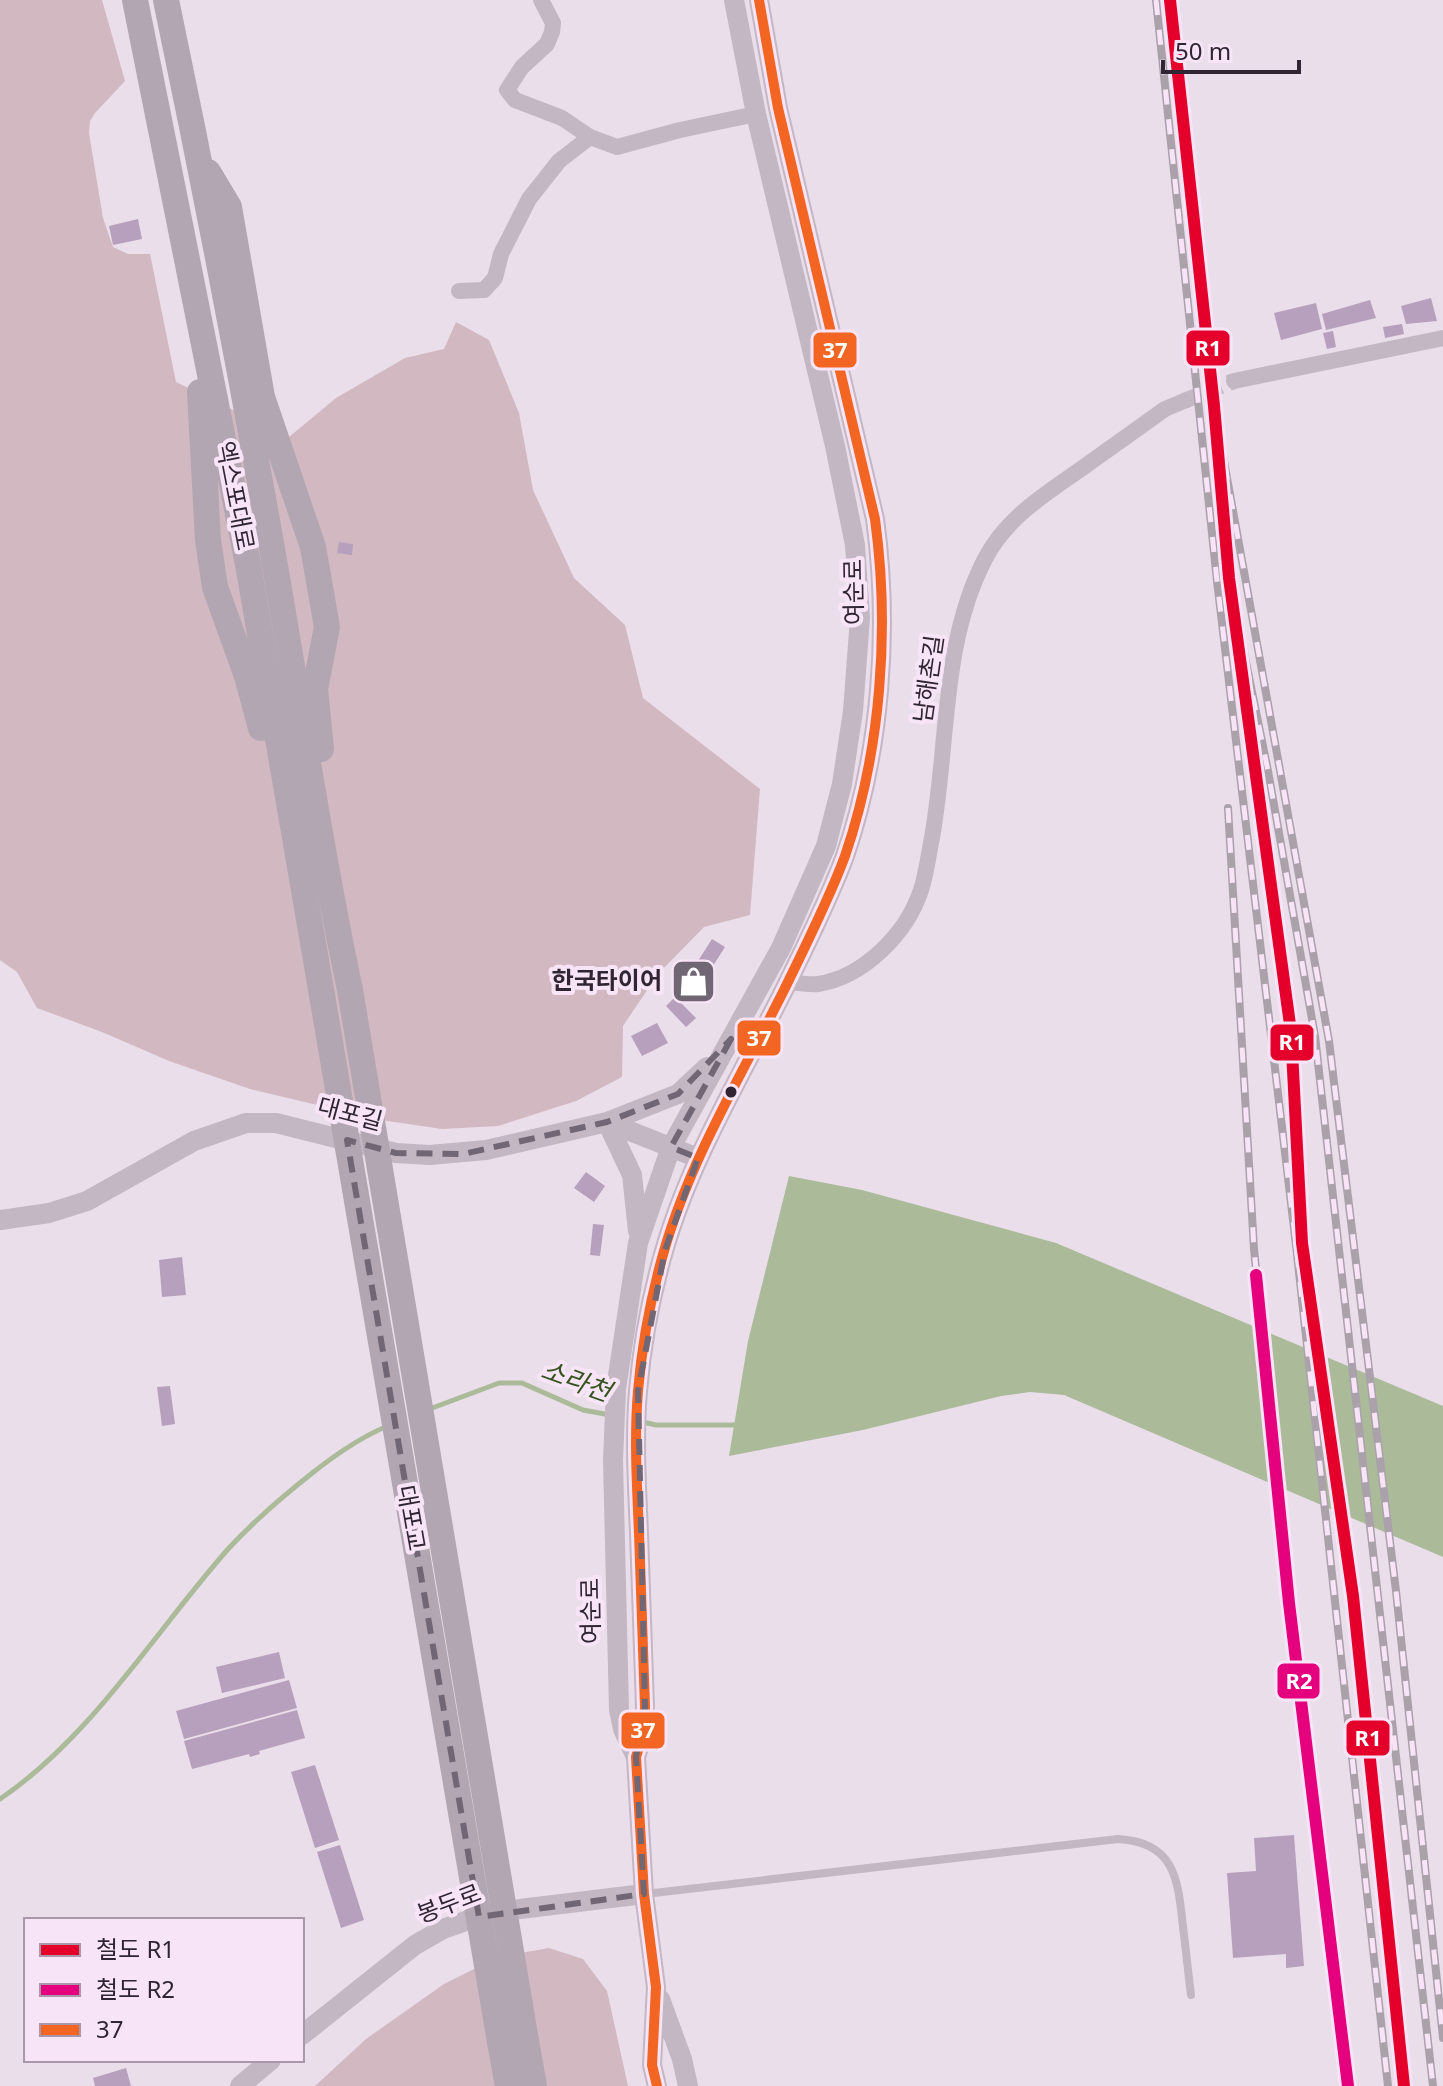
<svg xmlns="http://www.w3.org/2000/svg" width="1443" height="2086" font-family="'Noto Sans','Noto Sans KR',sans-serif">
  <rect width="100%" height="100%" fill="#eadeea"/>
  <path fill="#d2b8c1" d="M 0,0 L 102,0 L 125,81 L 95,113 L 90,121 L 89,133 L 103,218 L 113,247 L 128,254 L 150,254 L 176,382 L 289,437 L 336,398 L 405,358 L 444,349 L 456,322 L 489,340 L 519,413 L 533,490 L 574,578 L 625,625 L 643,698 L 760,789 L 750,915 L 704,927 L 658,974 L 623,1026 L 622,1077 L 576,1101 L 498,1126 L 442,1129 L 381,1120 L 250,1089 L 169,1061 L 102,1032 L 37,1008 L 17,972 L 0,960 Z
    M 549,1948 L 583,1959 L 607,1991 L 628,2086 L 315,2086 L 366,2039 L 444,1984 L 498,1957 Z"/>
  <path fill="#abbb9a" d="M 789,1176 L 862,1190 L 1056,1243 L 1443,1406 L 1443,1557 L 1064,1395 L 1030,1392 L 1001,1396 L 863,1430 L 729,1456 L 748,1341 Z"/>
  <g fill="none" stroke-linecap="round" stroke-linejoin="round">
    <path stroke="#abbb9a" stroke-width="5" d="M 427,1410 L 499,1383 L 522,1383 L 583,1410 L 610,1415
      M 643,1422 L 656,1425 L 737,1425
      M 0,1799 C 92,1737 156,1630 229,1548 C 254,1521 282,1497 311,1474 C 335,1455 360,1437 388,1426"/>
  </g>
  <path fill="#b7a0bd" d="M 138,219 L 142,239 L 113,245 L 109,226 Z
    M 1431,298 L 1437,321 L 1406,324 L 1401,306 Z
    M 1370,300 L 1376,318 L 1326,330 L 1322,314 Z
    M 1316,303 L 1322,329 L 1281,340 L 1274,313 Z
    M 1402,324 L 1404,334 L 1385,338 L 1383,327 Z
    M 1333,331 L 1336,347 L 1327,349 L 1323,333 Z
    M 339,542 L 353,544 L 352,555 L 337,553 Z
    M 712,939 L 725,947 L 711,969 L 698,961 Z
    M 693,960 L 712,972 L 694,1002 L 674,990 Z
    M 675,997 L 696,1018 L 686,1027 L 666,1006 Z
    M 657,1023 L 668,1043 L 642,1056 L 631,1036 Z
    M 586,1172 L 605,1186 L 594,1202 L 574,1188 Z
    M 593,1224 L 604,1225 L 600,1256 L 590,1255 Z
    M 182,1257 L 186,1295 L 162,1297 L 159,1260 Z
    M 170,1386 L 175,1424 L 162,1426 L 157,1387 Z
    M 279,1652 L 285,1678 L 222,1693 L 216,1667 Z
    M 289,1680 L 297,1708 L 184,1739 L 176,1711 Z
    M 297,1710 L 305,1738 L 259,1751 L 260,1754 L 250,1757 L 249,1754 L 192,1769 L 184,1741 Z
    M 315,1765 L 339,1840 L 315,1848 L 291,1772 Z
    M 1294,1835 L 1304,1966 L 1286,1968 L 1286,1954 L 1233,1958 L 1227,1873 L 1256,1871 L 1254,1838 Z
    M 340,1845 L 364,1920 L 341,1928 L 317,1852 Z
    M 126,2068 L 131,2086 L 95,2086 L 93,2078 Z"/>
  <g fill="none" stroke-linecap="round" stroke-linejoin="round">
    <path stroke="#c5b9c5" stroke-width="16" stroke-dasharray="16 8" stroke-linecap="butt" d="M 1184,401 L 1234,381"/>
    <path stroke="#c3b7c3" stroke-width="8" d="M 645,1894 L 1118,1839 C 1176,1842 1178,1881 1183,1927 C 1186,1950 1188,1972 1191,1995"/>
    <path stroke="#c3b7c3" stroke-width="16" d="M 541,0 L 553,23 L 552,32 L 547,44 L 522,67 L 507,90 L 515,100 L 562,118 L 590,137
      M 459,291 L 484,290 L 495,278 L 501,254 L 529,199 L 559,161 L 590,137 L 617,147 L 680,130 L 756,114
      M 1234,381 L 1443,338
      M 788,982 C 798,983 809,985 818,984 C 864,977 907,933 921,890 C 926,875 928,858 931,843 C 949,750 940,645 985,559 C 1006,518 1044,495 1081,469 C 1109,449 1137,429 1165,409 L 1184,401"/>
    <path stroke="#c3b7c3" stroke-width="20" d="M 0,1220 L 49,1213 L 87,1201 L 194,1141 L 246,1123 L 276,1123 L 396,1153 L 430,1155 L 486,1150 L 607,1122 L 698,1158
      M 638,1231 L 632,1175 L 607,1122 L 678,1094 L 707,1067
      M 636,1757 L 623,1729 L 619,1710 L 613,1460 L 616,1389 L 638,1243 L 671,1147 L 781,948 L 826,846 L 842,784 L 853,711 L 860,618 L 855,545 L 835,446 L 756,114 L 734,0
      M 660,1999 L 682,2059 L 688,2086
      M 302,2035 L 415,1945 L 443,1929 L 480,1916 L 520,1909 L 644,1894
      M 240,2086 L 271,2060
      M 657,2086 L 652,2065 L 656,1987 L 644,1894 L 636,1757 L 643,1734 L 645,1707 C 643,1649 641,1591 639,1533 C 637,1486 634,1438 638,1391 C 642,1344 651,1296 664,1251 C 691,1157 743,1073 786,986 C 805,947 830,897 845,856 C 881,751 890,629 875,519 L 778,108 L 759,0"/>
    <path stroke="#b2a6b2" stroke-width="26" d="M 135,0 L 248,564 L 322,995
      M 166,0 C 205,186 241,373 274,560 C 299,704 320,847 350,990
      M 208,172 L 229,207 L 262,397 L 313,547 L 327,627 L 315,689 L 321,749
      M 200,392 L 208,540 L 215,587 L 247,676 L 261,728
      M 525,2035 L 534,2086
      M 500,2042 L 508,2086"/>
    <defs>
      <path id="rail" d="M 1156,0 L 1217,581 L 1296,1245 L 1388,2086
        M 1214,406 L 1329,1041 L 1396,1591 L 1443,2038
        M 1229,578 L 1268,771 L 1315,1036 L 1433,2086
        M 1228,808 L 1254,1249 L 1289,1603 L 1348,2086"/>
    </defs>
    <use href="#rail" stroke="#aaa1ab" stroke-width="8"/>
    <use href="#rail" stroke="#f8e4f7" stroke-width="5" stroke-dasharray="15" stroke-linecap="butt"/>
    <path stroke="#b2a6b2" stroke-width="26" d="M 350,990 L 525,2035
      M 322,995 L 500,2042"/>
    <defs>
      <path id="bus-1" d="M 657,2086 L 652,2065 L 656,1987 L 644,1894 L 636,1757 L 643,1734 L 645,1707 C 643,1649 641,1591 639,1533 C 637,1486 634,1438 638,1391 C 642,1344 651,1296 664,1251 C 691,1157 743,1073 786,986 C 805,947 830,897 845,856 C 881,751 890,629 875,519 L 778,108 L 759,0"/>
    </defs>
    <use href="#bus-1" stroke="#f8e4f7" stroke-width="16"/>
    <use href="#bus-1" stroke="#f26522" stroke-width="10"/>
    <defs>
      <path id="rail-1" d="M 1170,0 L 1214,406 L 1229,578 L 1291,1032 L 1302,1243 L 1353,1596 L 1404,2086"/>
      <path id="rail-2" d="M 1256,1275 L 1289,1603 L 1348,2086"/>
    </defs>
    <use href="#rail-1" stroke="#f8e4f7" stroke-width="18"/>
    <use href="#rail-2" stroke="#f8e4f7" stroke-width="18"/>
    <use href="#rail-1" stroke="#e4002b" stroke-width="12"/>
    <use href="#rail-2" stroke="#e5007d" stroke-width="12"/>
  </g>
  <path fill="none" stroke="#716673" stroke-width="6" stroke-dasharray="16 10" stroke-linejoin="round" d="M 731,1039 L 671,1147 L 698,1158 L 665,1250 L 638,1391 L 645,1707 L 636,1757 L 644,1894 L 479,1917 L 347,1140 L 396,1153 L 463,1154 L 607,1122 L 678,1094 Z"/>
  <defs>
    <symbol id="shop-square" viewBox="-11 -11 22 22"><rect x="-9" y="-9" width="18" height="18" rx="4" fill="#716673" stroke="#f8e4f7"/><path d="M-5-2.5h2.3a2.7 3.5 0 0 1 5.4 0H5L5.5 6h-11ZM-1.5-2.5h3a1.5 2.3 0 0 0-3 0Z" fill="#fff"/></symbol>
  </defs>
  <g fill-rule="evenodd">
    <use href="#shop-square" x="668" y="956" width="51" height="51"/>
  </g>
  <circle fill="#302633" stroke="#f8e4f7" stroke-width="3" cx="731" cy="1092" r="7"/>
  <g text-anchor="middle" stroke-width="8" stroke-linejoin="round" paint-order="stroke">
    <g font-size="24" fill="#302633" stroke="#f8e4f7">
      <text transform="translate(235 496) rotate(79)" y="8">엑스포대로</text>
      <text transform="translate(854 592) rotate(-91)" y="8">여순로</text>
      <text transform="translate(929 679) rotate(-82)" y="8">남해촌길</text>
      <text transform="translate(350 1114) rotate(15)" y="8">대포길</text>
      <text transform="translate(411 1518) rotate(80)" y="8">대포교</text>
      <text transform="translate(591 1611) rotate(-91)" y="8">여순로</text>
      <text transform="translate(449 1904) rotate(-21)" y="8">봉두로</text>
    </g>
    <g font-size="24" font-weight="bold" fill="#302633" stroke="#f8e4f7" text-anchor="end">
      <text x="662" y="989">한국타이어</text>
    </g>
    <g font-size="26" font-style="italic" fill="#34531d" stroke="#f8e4f7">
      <text transform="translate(576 1381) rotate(20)" y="9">소라천</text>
    </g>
  </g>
  <g stroke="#f8e4f7" stroke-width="3">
    <rect x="1185" y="329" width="46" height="38" rx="8" fill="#e4002b"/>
    <rect x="812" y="331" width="46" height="38" rx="8" fill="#f26522"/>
    <rect x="736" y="1019" width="46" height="38" rx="8" fill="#f26522"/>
    <rect x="1269" y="1023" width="46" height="39" rx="8" fill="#e4002b"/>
    <rect x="1276" y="1662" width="45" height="38" rx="8" fill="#e5007d"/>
    <rect x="620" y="1711" width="46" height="39" rx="8" fill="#f26522"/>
    <rect x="1345" y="1719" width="46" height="38" rx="8" fill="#e4002b"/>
  </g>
  <g font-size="22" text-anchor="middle" font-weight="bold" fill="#fff">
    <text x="1208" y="356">R1</text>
    <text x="835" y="358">37</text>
    <text x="759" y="1046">37</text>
    <text x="1292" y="1050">R1</text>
    <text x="1299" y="1689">R2</text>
    <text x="643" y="1738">37</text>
    <text x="1368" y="1746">R1</text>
  </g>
  <rect x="24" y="1918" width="280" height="144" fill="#f8e4f7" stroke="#a898a9" stroke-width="2"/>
  <rect x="40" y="1944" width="40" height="12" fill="#e4002b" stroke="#a898a9" stroke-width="2"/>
  <text x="96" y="1958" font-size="24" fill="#302633">철도 R1</text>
  <rect x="40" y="1984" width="40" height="12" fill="#e5007d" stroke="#a898a9" stroke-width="2"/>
  <text x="96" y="1998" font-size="24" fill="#302633">철도 R2</text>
  <rect x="40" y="2024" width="40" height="12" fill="#f26522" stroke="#a898a9" stroke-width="2"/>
  <text x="96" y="2038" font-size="24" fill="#302633">37</text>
  <path d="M1163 60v12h136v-12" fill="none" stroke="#302633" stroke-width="4"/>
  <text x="1175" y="60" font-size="24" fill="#302633" stroke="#f8e4f7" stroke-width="6" paint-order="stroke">50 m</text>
</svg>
